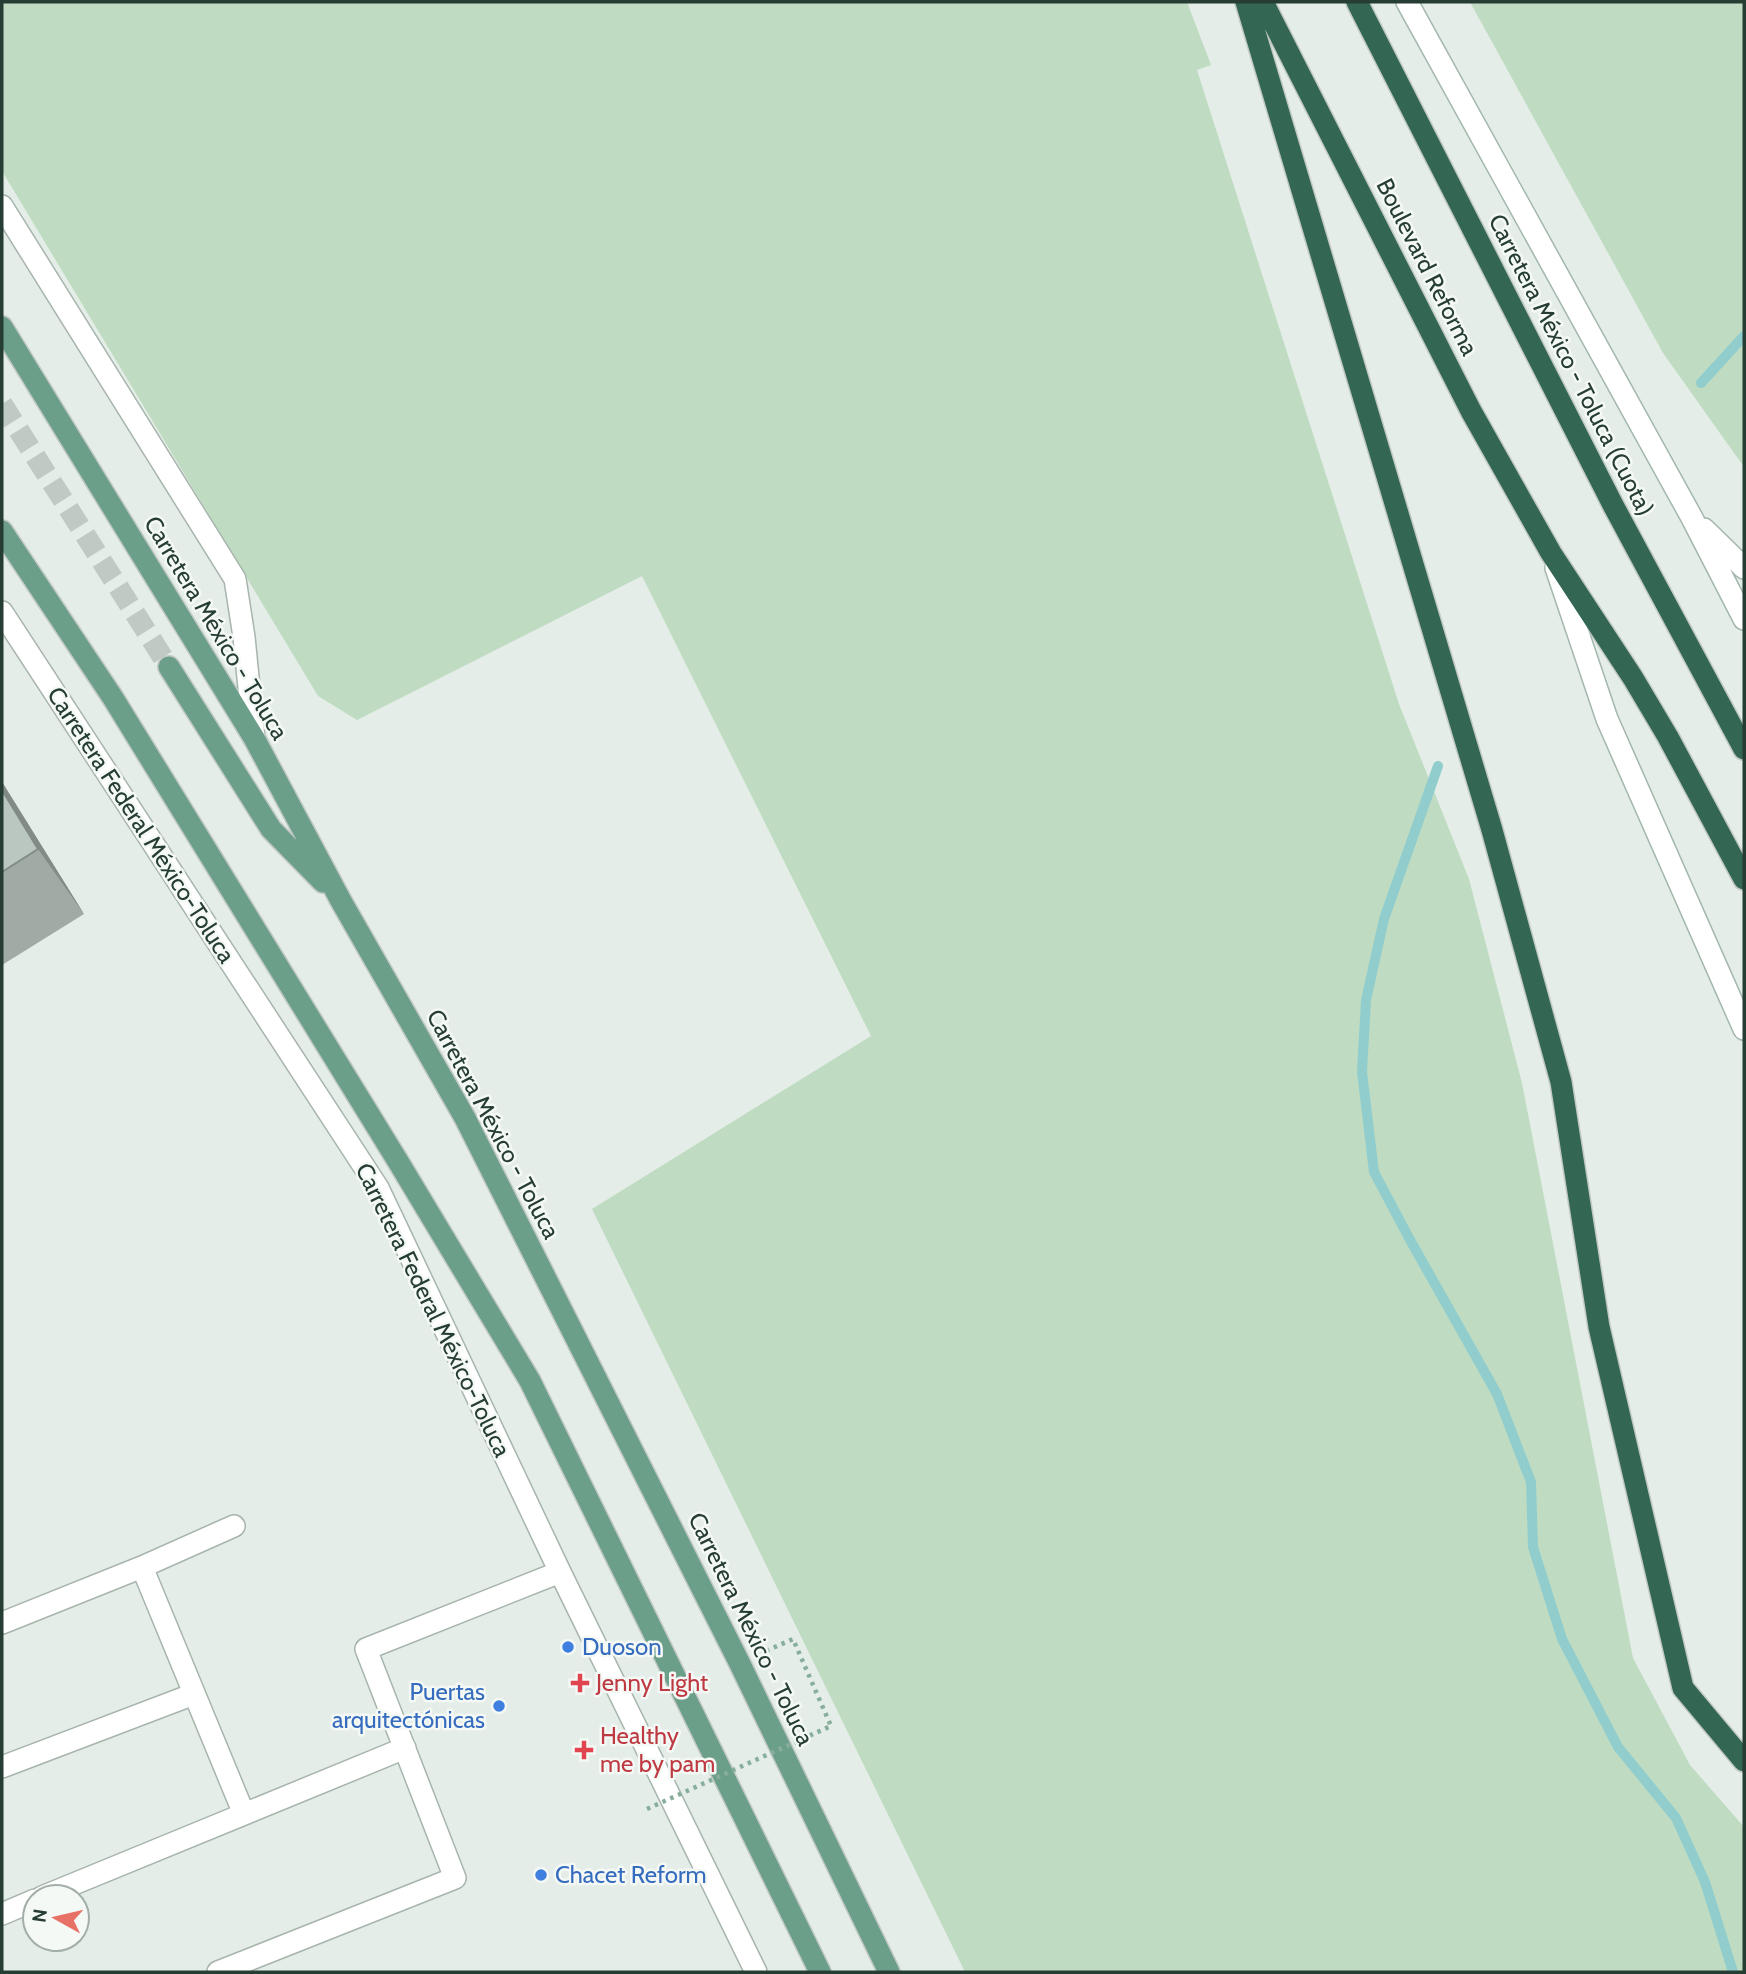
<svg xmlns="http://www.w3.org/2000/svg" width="1746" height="1974" font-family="Cabin,sans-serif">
  <rect width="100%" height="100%" fill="#e4ede7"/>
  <path fill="#bfdcc2" d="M 2,2 L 1187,2 L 1211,65 L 1197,70 L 1399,704 L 1469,879 L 1522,1083 L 1633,1658 L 1690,1765 L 1744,1827 L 1744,1972 L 965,1972 L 592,1209 L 871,1036 L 642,576 L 357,720 L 318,696 L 2,171 Z
    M 1470,2 L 1744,2 L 1744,467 L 1663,353 Z"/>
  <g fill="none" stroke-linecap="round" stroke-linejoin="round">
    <path stroke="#91cdcd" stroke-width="10" d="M 1701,383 L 1744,336
      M 1438,766 L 1384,919 L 1366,1000 L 1362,1072 L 1374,1172 L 1409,1238 L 1497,1394 L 1531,1482 L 1533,1547 L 1562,1639 L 1618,1747 L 1676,1818 L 1705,1882 L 1733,1972"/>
    <path stroke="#becac3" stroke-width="21" stroke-dasharray="21 10" stroke-linecap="butt" d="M 2,404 L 169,667"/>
    <defs>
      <path id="lane" d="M 2,206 L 235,579 L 244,637 L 254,738"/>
      <path id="street" d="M 2,612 L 378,1188 L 560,1572 L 756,1972
        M 142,1567 L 244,1814
        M 2,1623 L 142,1567 L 234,1526
        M 2,1767 L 194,1694
        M 42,1897 L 405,1748
        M 2,1914 L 35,1900
        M 218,1972 L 455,1878 L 366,1649 L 560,1572"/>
      <path id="secondary" d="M 1407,2 L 1692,518 L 1744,619
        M 1704,529 L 1744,568
        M 1556,568 L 1607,719 L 1744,1029"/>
      <path id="primary" d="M 2,327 L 254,738 L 341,901 L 465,1118 L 739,1662 L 889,1972
        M 2,531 L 113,698 L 399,1163 L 530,1381 L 820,1972
        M 169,667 L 271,829 L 323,882"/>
      <path id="highway" d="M 1246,2 L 1492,830 L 1561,1082 L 1599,1327 L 1683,1688 L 1744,1761
        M 1263,2 L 1471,411 L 1551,553 L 1633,678 L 1668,737 L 1744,879
        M 1357,2 L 1613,505 L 1744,749"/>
    </defs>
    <use href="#lane" stroke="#a7b5ad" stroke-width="24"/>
    <use href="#street" stroke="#a7b5ad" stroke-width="24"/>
    <use href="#secondary" stroke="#a3b7ad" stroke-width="24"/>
    <use href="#primary" stroke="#c2c9c6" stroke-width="24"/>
    <use href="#highway" stroke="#c2c9c6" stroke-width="24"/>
    <path stroke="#87ae9b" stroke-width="4.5" stroke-dasharray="3.5 5" stroke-linecap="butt" d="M 766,1651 L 793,1639 L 831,1726"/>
    <use href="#lane" stroke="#fff" stroke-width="21"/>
    <use href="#street" stroke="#fff" stroke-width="21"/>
    <use href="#secondary" stroke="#fff" stroke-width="21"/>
    <use href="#primary" stroke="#6c9f89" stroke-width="21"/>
    <use href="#highway" stroke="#336754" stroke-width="21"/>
    <path stroke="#87ae9b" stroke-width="4.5" stroke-dasharray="3.5 5" stroke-linecap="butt" d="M 647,1809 L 831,1726"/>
  </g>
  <path fill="#a0aba5" d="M 2,782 L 84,914 L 2,965 Z"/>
  <path fill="#828b86" d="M 2,782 L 84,914 L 38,849 L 2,790 Z"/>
  <path fill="#bac7c0" stroke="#828b86" stroke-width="2" d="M 2,790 L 38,849 L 2,872 Z"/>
  <g fill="#3f7fe0" stroke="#f5f9f6" stroke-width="2.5">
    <circle cx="568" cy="1647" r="7"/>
    <circle cx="499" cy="1706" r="7"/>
    <circle cx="541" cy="1875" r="7"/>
  </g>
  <g fill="#e0444e" stroke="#f5f9f6" stroke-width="2.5">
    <path d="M576.5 1672.5h7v7h7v7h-7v7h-7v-7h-7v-7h7z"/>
    <path d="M580.5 1739.5h7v7h7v7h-7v7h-7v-7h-7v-7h7z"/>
  </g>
  <g text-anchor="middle" stroke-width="5" stroke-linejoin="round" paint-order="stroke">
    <g font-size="24" fill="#253d32" stroke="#f5f9f6">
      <text transform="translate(1427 267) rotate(63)" y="8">Boulevard Reforma</text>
      <text transform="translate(1571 365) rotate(63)" y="8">Carretera México - Toluca (Cuota)</text>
      <text transform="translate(216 628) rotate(59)" y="8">Carretera México - Toluca</text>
      <text transform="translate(141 825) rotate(57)" y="8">Carretera Federal México-Toluca</text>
      <text transform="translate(493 1124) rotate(62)" y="8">Carretera México - Toluca</text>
      <text transform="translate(433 1310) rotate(64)" y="8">Carretera Federal México-Toluca</text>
      <text transform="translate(751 1629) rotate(64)" y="8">Carretera México - Toluca</text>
    </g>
    <g font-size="24" fill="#366cbe" stroke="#f5f9f6" text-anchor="start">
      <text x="582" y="1655">Duoson</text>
      <text x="485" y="1700" text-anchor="end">Puertas<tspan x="485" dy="28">arquitectónicas</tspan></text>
      <text x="555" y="1883">Chacet Reform</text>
    </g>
    <g font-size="24" fill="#be3a42" stroke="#f5f9f6" text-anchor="start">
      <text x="596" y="1691">Jenny Light</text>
      <text x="600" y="1744">Healthy<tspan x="600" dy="28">me by pam</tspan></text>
    </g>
  </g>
  <rect width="1746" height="1974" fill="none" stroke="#253d32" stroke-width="7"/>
  <g transform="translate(56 1918) rotate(278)"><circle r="33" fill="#f5f9f6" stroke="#a2aea8" stroke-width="2"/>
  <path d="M0-5L12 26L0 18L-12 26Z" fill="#e87167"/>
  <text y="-10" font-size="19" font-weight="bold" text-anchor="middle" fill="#253d32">N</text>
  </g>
</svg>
